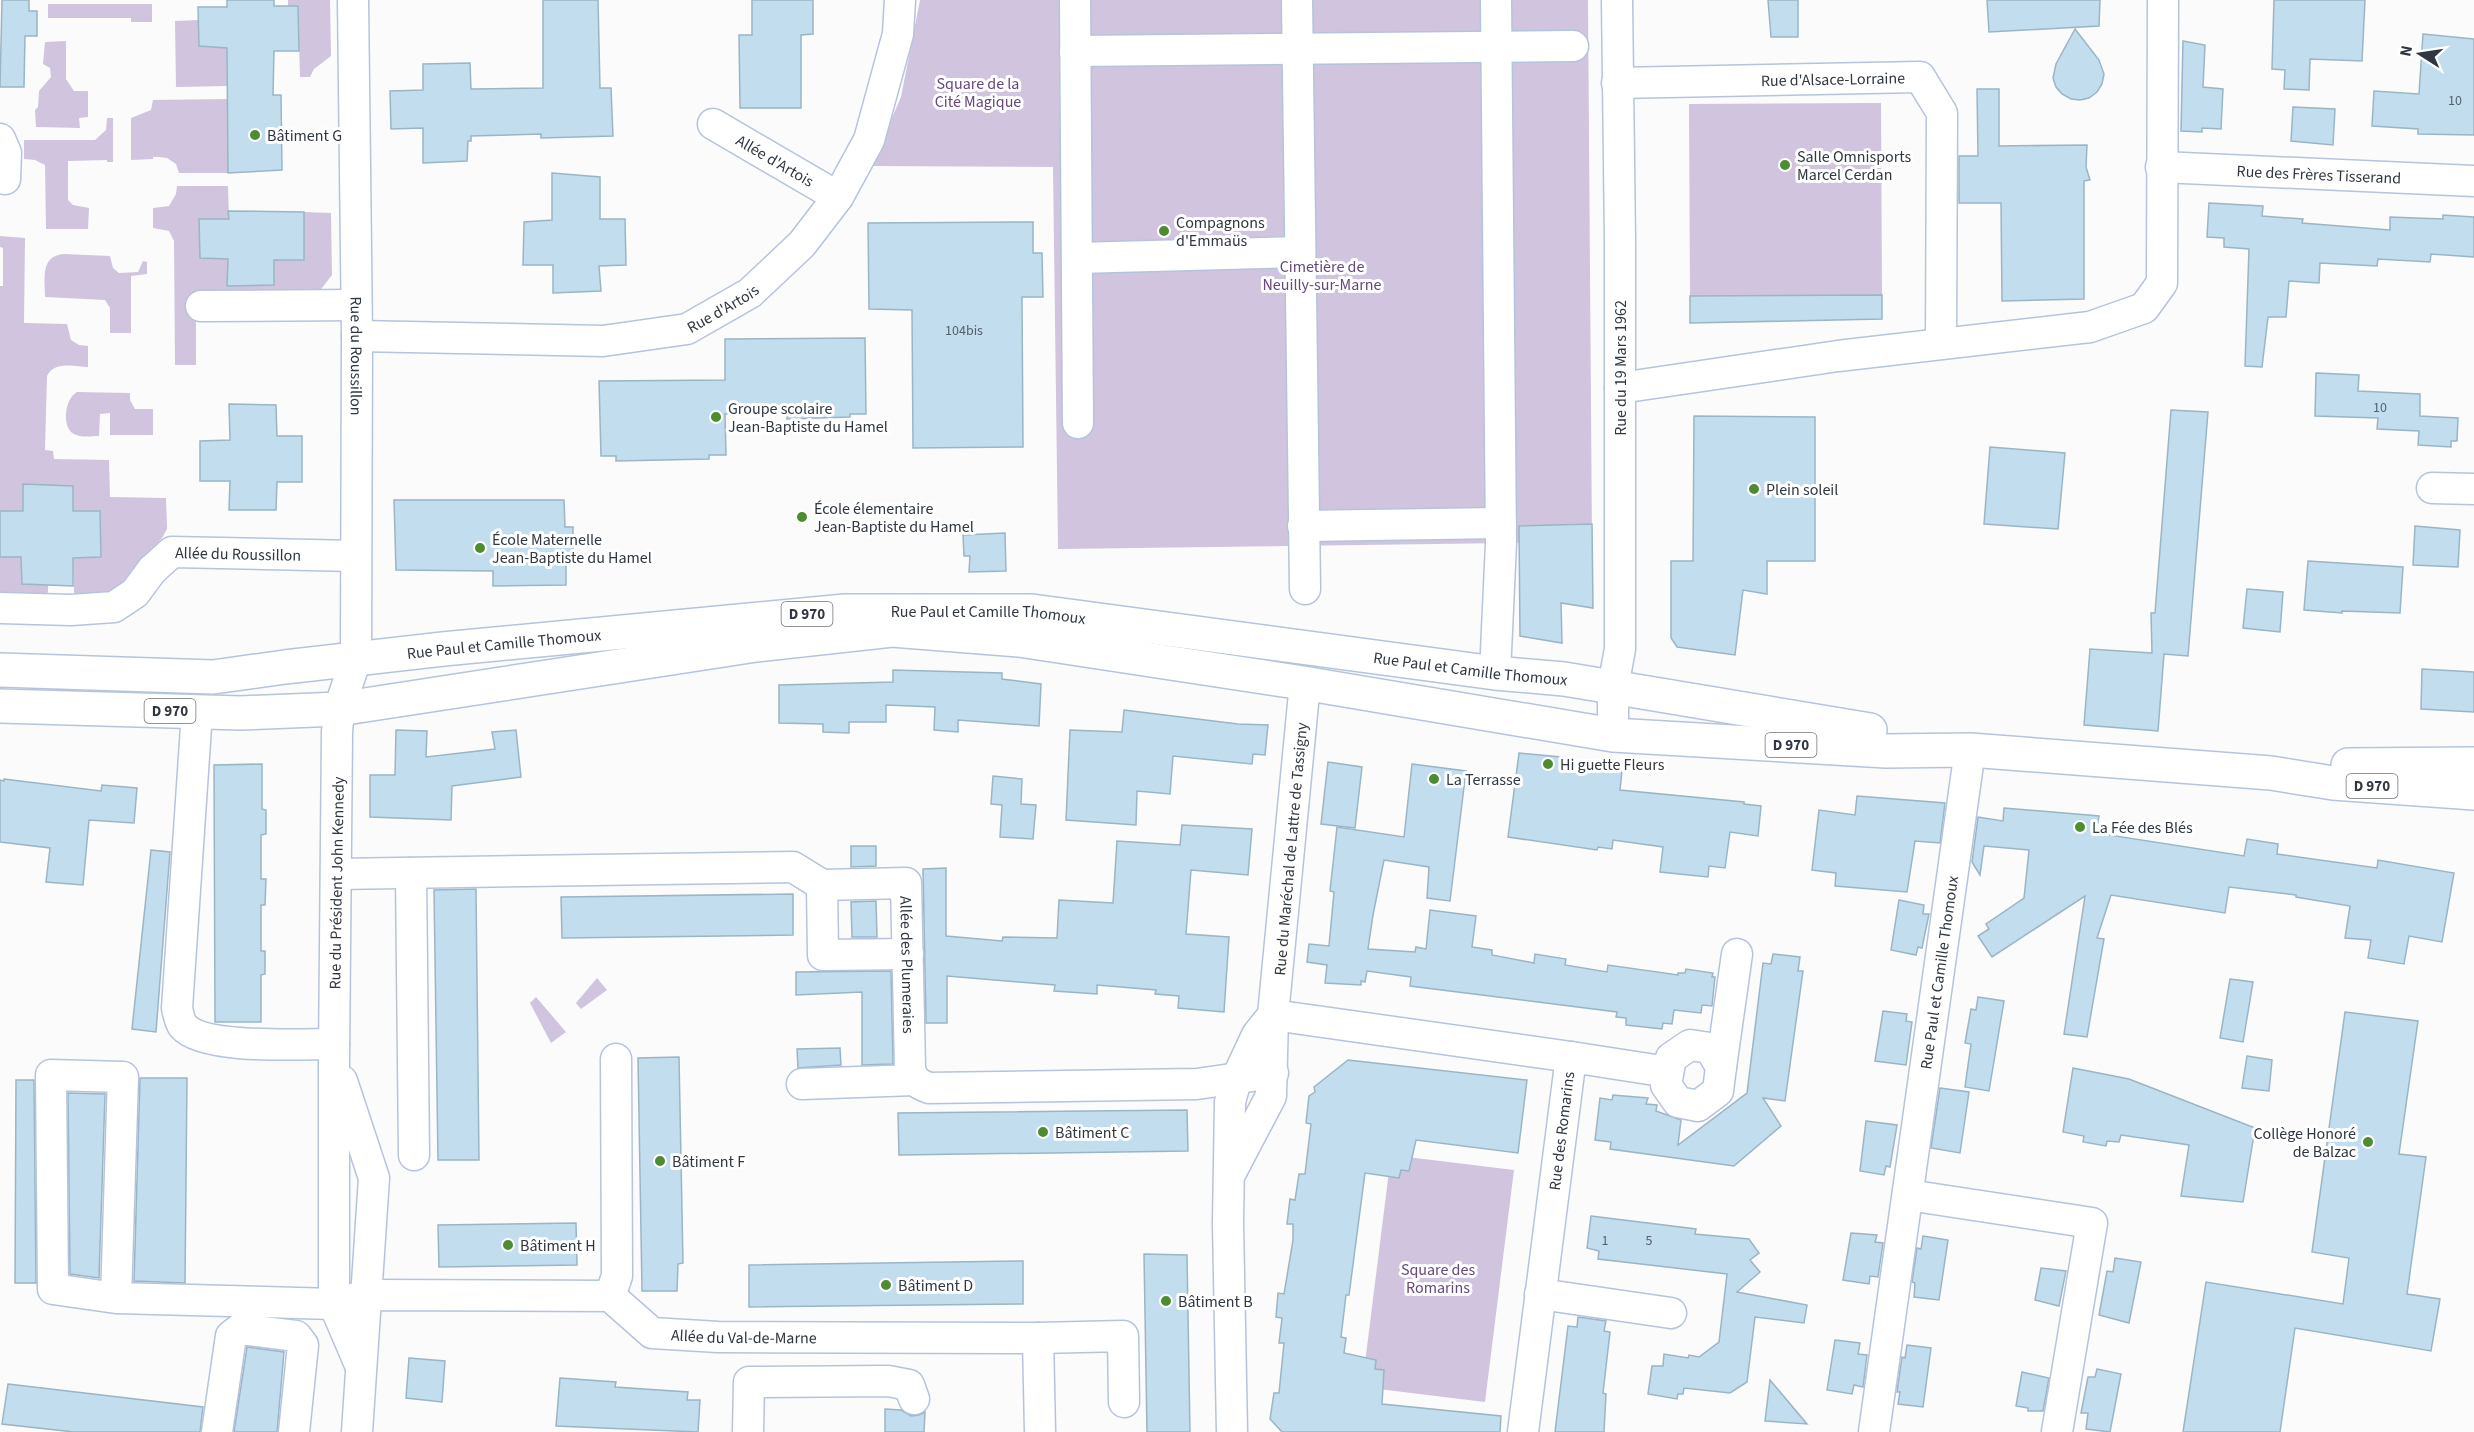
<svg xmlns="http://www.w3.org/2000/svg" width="2474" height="1432" viewBox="0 0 2474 1432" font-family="'Source Sans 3',sans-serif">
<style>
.green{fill:#d1c4de}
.building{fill:#c2ddee;stroke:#9bb5c5;stroke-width:1.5}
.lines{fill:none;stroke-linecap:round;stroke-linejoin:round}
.minor-casing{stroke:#b5c4dc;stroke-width:33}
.major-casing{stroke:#b5c4dc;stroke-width:36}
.minor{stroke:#fff;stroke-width:30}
.major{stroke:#fff;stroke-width:33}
.poi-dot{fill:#4d8d2f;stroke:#fff;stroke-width:2}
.labels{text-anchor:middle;stroke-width:6;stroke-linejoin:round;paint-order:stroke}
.number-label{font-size:14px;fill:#54606c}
.shield{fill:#fff;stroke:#6e7379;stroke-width:1.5}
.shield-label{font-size:15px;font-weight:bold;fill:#303740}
.street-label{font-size:16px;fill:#303740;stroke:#fff}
.park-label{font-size:16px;fill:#64487e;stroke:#fff}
.poi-label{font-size:16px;fill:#303740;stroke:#fff;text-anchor:start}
</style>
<rect width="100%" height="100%" fill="#fbfbfb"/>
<g class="green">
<polygon points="288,0 330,0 331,56 314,69 310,77 300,77 298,7 288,6"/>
<polygon points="920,0 1588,0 1592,542 1058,549 1053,167 871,166 901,97"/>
<polygon points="48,4 152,4 152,22 131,22 131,18 48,18"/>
<polygon points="198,20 199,46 227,48 227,86 176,87 175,21"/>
<polygon points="66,41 66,79 74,91 88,91 88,117 79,118 80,128 36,127 35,110 38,107 39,91 51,77 50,68 43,64 45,42"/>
<polygon points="228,99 228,173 179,173 176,164 167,158 159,157 153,157 153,159 131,160 131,118 151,110 153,100"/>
<polygon points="1881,103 1882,295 1690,296 1689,104"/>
<polygon points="107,118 113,118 113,162 107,162 107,160 68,161 68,200 73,205 89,208 88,229 46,229 45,165 35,160 24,159 24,140 95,140 106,130"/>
<polygon points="177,186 228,186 229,219 199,220 200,258 228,259 228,286 273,285 274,260 304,259 304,212 331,213 332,275 322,288 311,297 196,297 196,365 175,365 174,241 169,231 153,228 153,208 169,206 176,194"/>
<path d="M0 236 25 238 24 323 67 324 71 340 79 345 88 346V367C74 366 54 361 47 376L45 450 53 451 54 459 109 460 110 497 166 498 167 529 162 538 119 588 104 598 76 596 74 592 73 558 101 557 100 512 73 511V486L23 484V511H0V286H3V248L0 247Z"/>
<path d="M64 254 110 256 113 268 119 273 138 272 143 261 147 262V274L131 276V333H110V308L105 300 45 297C45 278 40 256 64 254Z"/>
<path d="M77 392 130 393V400L135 409H153V435H110V413L100 414 99 436C91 436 81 438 74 434 61 427 65 398 77 392Z"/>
<polygon points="0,557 21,557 22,584 48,585 48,592 43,598 0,596"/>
<polygon points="597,978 607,990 581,1009 576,1003"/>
<polygon points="536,997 566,1032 551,1043 530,1003"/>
<polygon points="1391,1155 1514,1170 1485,1402 1362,1387"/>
</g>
<g class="building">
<polygon points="2,0 29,0 29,11 37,11 37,36 25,36 24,87 0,87"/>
<polygon points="227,0 274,0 274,6 298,6 299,51 274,51 273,95 281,95 282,170 228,173 227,48 199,46 198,7 227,7"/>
<polygon points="543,0 598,0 600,88 611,88 613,136 541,138 541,134 471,136 471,141 468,141 467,161 423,163 423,128 391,129 390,91 423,90 423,64 470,63 471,89 543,88"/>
<polygon points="752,0 813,0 813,34 801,35 801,108 740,108 739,35 752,35"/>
<polygon points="1768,0 1798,0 1798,37 1771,37"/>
<polygon points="1987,0 2100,0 2099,26 1989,32"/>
<polygon points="2274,0 2365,0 2362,61 2310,59 2309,90 2284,89 2285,70 2272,69"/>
<polygon points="2075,29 2099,60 2104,74 2102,84 2097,92 2089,98 2080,100 2071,99 2062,94 2056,87 2053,78 2056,64"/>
<polygon points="2423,34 2474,39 2474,135 2418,134 2418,129 2372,126 2374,91 2419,94"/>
<polygon points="2183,41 2205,45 2203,87 2223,89 2221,129 2202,128 2202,132 2181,131"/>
<polygon points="1977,89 1999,89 1999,146 2087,145 2086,167 2090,180 2084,181 2084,299 2002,301 2001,203 1959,203 1959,156 1978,156"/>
<polygon points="2293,107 2335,109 2333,145 2291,141"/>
<polygon points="552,173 600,177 600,219 625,219 626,265 599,266 601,291 553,293 553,265 523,265 524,222 552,220"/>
<polygon points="2209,203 2263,206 2262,216 2303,219 2302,223 2390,230 2390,217 2443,219 2443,215 2474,217 2474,257 2431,254 2430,262 2378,259 2377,266 2320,263 2319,283 2289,281 2286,317 2268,317 2262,367 2245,366 2249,249 2224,247 2224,238 2207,237"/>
<polygon points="228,211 304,212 304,260 274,260 274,285 227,286 228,259 200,258 199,219 229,219"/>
<polygon points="1033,222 1033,253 1042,253 1043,297 1022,297 1023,447 913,448 912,310 869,309 868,223"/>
<polygon points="1882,295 1882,319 1690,323 1690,296"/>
<polygon points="865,338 866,414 850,414 850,417 787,419 787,412 725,414 726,455 709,455 709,459 616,461 616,456 601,456 599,381 725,380 725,339"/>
<polygon points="2316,373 2359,375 2358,391 2420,394 2420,416 2458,418 2457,441 2451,441 2451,447 2418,445 2419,431 2377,429 2378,418 2315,416"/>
<polygon points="229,404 276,405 277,436 302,436 302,482 277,482 276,510 229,510 230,481 200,481 200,441 230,440"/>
<polygon points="2171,410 2208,412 2188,656 2164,654 2158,731 2084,725 2090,649 2152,653 2151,613 2155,613"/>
<polygon points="1694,416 1815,417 1815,561 1767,561 1767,594 1743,590 1735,655 1677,647 1671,638 1671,561 1693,561"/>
<polygon points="1990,447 2065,453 2058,529 1984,524"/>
<polygon points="23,484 73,486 73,511 100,511 101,557 73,558 73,586 22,584 21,557 0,557 0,511 23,511"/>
<polygon points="394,500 564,500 565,527 573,527 573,563 566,562 566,585 493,586 493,571 396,570"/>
<polygon points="1592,524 1593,608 1561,603 1562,643 1520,636 1519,526"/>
<polygon points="2415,526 2460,530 2458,567 2413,565"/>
<polygon points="1005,533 1006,571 969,572 970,556 964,556 963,535"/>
<polygon points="2308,561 2403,567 2400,613 2342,611 2342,613 2304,610"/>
<polygon points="2247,589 2283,592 2280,632 2243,628"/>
<polygon points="2422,669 2474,672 2474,712 2421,709"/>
<polygon points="893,670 1002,673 1002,679 1041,684 1039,726 958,720 958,732 934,730 935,707 886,705 886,722 849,722 849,733 823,732 823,724 779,723 779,685 893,682"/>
<polygon points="1124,710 1238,724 1268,725 1265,755 1253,754 1252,764 1173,756 1170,794 1137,791 1136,825 1066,820 1070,730 1122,732"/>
<polygon points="396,730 427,731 426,757 495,749 492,732 516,730 521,777 452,786 451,820 370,817 370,775 395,775"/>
<polygon points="1519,753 1572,758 1571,767 1622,771 1620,790 1744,802 1744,804 1761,806 1758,836 1730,832 1725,868 1709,866 1708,877 1660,872 1663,847 1613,840 1612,849 1598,847 1597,850 1508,837"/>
<polygon points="1328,762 1362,767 1355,828 1321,824"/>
<polygon points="262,764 262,809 266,810 266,834 261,835 261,879 266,879 265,905 261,905 261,951 265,951 265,974 261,975 261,1022 215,1022 214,765"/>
<polygon points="1412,764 1466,771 1450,901 1427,898 1429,867 1384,860 1373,915 1368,949 1415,952 1416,947 1426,949 1430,910 1476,916 1472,947 1492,950 1492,955 1534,963 1535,954 1566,959 1565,965 1607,972 1608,965 1678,975 1678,973 1685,973 1686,969 1713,973 1712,977 1715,977 1712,1006 1702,1005 1701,1013 1674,1010 1672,1024 1663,1023 1662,1029 1626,1025 1626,1018 1616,1017 1617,1012 1410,986 1411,977 1367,971 1365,982 1361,981 1361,985 1325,983 1327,965 1307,962 1309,944 1329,946 1334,892 1330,891 1337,827 1404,837"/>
<polygon points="993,776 1022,779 1021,804 1036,805 1033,839 1000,837 1002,805 991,804"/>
<polygon points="4,779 101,791 102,785 137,788 134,823 89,820 83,885 46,882 50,848 0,842 0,780 4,781"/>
<polygon points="1857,796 1945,803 1940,843 1915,841 1907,892 1835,886 1836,873 1812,870 1819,810 1855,815"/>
<polygon points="2004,808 2099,816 2096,833 2244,856 2247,839 2278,844 2277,854 2377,868 2378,860 2454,873 2442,942 2409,936 2404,964 2368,958 2371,940 2345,938 2350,906 2296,897 2296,895 2229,887 2225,913 2111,895 2097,938 2104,939 2087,1037 2064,1034 2085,896 1992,957 1978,936 1989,929 1986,924 2024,898 2029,850 1984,846 1980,875 1972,862 1978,817 2003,821"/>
<polygon points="1182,825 1252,829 1248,875 1191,870 1186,934 1229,937 1224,1012 1178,1008 1179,996 1155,994 1156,990 1097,985 1097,994 1054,991 1055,985 947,976 947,1023 926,1023 923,869 946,868 946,936 1002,941 1003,937 1057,938 1059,900 1113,903 1117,841 1180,845"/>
<polygon points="851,846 876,846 876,866 851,867"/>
<polygon points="151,850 170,852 156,1032 132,1029"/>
<polygon points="476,889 479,1160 438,1160 434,890"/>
<polygon points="793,894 793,935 562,938 561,897"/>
<polygon points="1899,900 1924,905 1923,914 1929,914 1922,948 1918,947 1916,955 1891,950"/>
<polygon points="876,901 877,937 852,937 851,902"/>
<polygon points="1773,954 1800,957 1798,971 1803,971 1785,1101 1763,1098 1781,1126 1734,1166 1610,1149 1611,1142 1595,1140 1600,1098 1612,1100 1613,1095 1648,1098 1646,1104 1657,1105 1656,1111 1681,1120 1678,1145 1747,1093 1763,963 1771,964"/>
<polygon points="891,971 893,1064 862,1065 862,992 796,995 796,972"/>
<polygon points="2230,979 2253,982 2243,1042 2220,1038"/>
<polygon points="1978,997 2004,1001 1989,1091 1965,1087 1971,1044 1965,1043 1971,1009 1976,1010"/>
<polygon points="1883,1011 1907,1014 1906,1021 1912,1022 1906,1065 1875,1061"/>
<polygon points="2345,1012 2418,1021 2399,1154 2426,1157 2407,1294 2440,1299 2431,1351 2295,1328 2280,1432 2183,1432 2206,1282 2343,1304 2349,1258 2312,1252"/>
<polygon points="840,1048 841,1065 798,1068 797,1049"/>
<polygon points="2247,1056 2272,1060 2269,1091 2242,1088"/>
<polygon points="679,1057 683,1263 678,1264 677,1291 642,1291 638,1058"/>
<polygon points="1348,1060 1527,1080 1518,1153 1416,1140 1409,1171 1401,1170 1399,1178 1365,1173 1349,1295 1346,1295 1341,1337 1346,1338 1344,1353 1376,1360 1375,1369 1384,1370 1382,1404 1501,1416 1500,1432 1282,1432 1270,1419 1274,1393 1279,1393 1284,1343 1279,1343 1282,1318 1276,1317 1278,1293 1284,1294 1293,1240 1293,1224 1287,1224 1290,1199 1295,1200 1299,1174 1305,1174 1311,1124 1306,1123 1309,1096 1315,1092 1314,1087"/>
<polygon points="2073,1068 2129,1079 2255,1128 2243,1202 2181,1196 2189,1145 2121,1135 2119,1142 2107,1141 2106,1146 2083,1142 2084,1136 2063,1132"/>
<polygon points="140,1078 187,1078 185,1283 134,1281"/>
<polygon points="16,1080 34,1080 36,1283 15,1283"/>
<polygon points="1940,1088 1969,1092 1960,1153 1931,1148"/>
<polygon points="68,1093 105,1094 99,1278 70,1274"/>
<polygon points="1187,1110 1188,1151 899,1155 898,1113"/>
<polygon points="1866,1121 1897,1125 1890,1167 1886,1166 1884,1175 1860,1171"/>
<polygon points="1591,1216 1696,1229 1695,1234 1749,1239 1759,1253 1750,1260 1760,1272 1737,1292 1807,1305 1804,1323 1755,1317 1747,1382 1730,1393 1684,1388 1683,1394 1678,1394 1677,1399 1648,1394 1652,1366 1663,1366 1664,1354 1688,1358 1689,1355 1699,1357 1719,1342 1727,1274 1598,1259 1599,1251 1587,1248"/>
<polygon points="576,1223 577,1265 439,1267 438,1225"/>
<polygon points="1851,1233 1877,1235 1875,1242 1883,1243 1878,1277 1870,1276 1869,1284 1843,1280"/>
<polygon points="1923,1236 1948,1240 1939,1300 1914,1297 1915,1283 1912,1282 1917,1248 1921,1249"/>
<polygon points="1144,1254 1187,1255 1190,1432 1147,1432"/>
<polygon points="2115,1258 2141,1262 2129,1323 2099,1315 2107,1271 2113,1272"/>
<polygon points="1023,1261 1023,1304 749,1307 749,1265"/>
<polygon points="2041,1268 2066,1271 2059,1306 2035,1300"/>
<polygon points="1578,1317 1606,1321 1604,1331 1610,1332 1603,1393 1606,1394 1604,1432 1555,1432 1568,1326 1577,1327"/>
<polygon points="1835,1340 1860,1343 1858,1354 1867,1355 1863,1387 1854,1385 1852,1394 1827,1390"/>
<polygon points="1907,1345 1931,1348 1923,1407 1898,1404 1900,1392 1897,1392 1902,1357 1905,1358"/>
<polygon points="247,1347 284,1352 277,1432 234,1432"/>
<polygon points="409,1358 445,1361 442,1402 406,1398"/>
<polygon points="2097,1369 2121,1374 2110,1432 2086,1429 2088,1413 2081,1413 2088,1377 2095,1377"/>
<polygon points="2022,1372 2049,1378 2043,1411 2028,1411 2028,1408 2016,1406"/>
<polygon points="560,1378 616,1382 615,1387 688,1392 687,1400 700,1400 698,1432 556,1426"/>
<polygon points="1770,1380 1807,1424 1765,1421"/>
<polygon points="8,1384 203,1407 200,1432 74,1432 2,1424"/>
<polygon points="885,1409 901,1410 911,1416 919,1415 925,1412 924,1432 885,1432"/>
</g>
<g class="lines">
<defs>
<g id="minor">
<path id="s1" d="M353 0 357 336 356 659 339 709 337 732 334 1057V1304L361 1367"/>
<polyline points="1075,0 1078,423"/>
<polyline points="1297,0 1305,589"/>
<polyline points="1075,51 1573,46"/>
<path id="s2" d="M1617 83 1920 77 1942 113 1941 343"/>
<path id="s3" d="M713 124 838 197"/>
<polyline points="0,139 6,153 5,179"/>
<path id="s4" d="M2161 167 2474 181"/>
<polyline points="1077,258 1299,252"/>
<polyline points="201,306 356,305"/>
<path id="s5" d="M357 336 603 341 687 329 750 293 802 244 838 197 869 140 898 34 900 0"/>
<polyline points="1620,388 1838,356 2090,327 2144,308 2162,283 2163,0"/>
<polyline points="2432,488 2474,489"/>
<polyline points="1303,526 1501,523"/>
<path id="s6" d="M0 608 71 610 114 607 135 593 152 570 172 552 355 556"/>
<polyline points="1495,673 1501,543 1496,0"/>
<polyline points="1305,683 1273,1015 1571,1057 1523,1432"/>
<path d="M197 712 177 1008C178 1013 180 1022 183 1026 203 1050 302 1044 334 1044"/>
<polyline points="1613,735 1613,687 1620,649 1620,242 1617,0"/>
<polyline points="411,873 414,1155"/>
<path id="s7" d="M336 874 793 867 822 885 906 883 910 1068C912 1080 918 1084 929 1088L1197 1084 1273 1073"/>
<polyline points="822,885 823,955 908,954"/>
<polygon points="1690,1045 1710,1048 1721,1067 1718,1091 1698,1106 1678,1102 1666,1085 1671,1058"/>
<polyline points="1571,1057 1668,1072"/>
<polyline points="1721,1067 1737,954"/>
<polyline points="342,1081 374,1178 357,1432"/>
<polyline points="802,1084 915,1080"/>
<polyline points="1229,1176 1271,1096 1273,1015 1257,1035 1236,1080 1230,1102 1228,1223 1232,1432"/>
<polyline points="1908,1195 2092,1223 2057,1432"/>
<polyline points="1540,1294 1671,1313"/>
<polyline points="610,1296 617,1276 616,1059"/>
<path id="s8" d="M116 1298 123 1077 51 1075 53 1289 116 1298 334 1304 367 1295 610 1296 652 1333 718 1337 1038 1338 1040 1432"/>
<polyline points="1038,1338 1123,1336 1124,1402"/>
<polyline points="217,1432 231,1336 240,1329 296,1336 303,1345 294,1432"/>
<polyline points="748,1432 749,1382 888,1381 909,1385 914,1399"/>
<path id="s9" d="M1874 1432 1970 750"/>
</g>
<g id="major">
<path id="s10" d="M0 670 213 677 285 667 443 649 845 611H1032L1495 673 1564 679 1870 730"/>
<polyline points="0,706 241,713 339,709 756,645 892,630 1019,640 1303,683 1613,735 1886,751 1970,750 2271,773 2333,783 2474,793"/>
<polyline points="2348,765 2474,764"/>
</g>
</defs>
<use href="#minor" class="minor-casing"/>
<use href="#major" class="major-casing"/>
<use href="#minor" class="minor"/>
<use href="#major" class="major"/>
</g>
<g class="poi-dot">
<circle cx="255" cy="135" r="6"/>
<circle cx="1785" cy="165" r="6"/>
<circle cx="1164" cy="231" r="6"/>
<circle cx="716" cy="417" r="6"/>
<circle cx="1754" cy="489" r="6"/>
<circle cx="802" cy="517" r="6"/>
<circle cx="480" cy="548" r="6"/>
<circle cx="1548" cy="764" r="6"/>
<circle cx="1434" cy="779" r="6"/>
<circle cx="2080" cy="827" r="6"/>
<circle cx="1043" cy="1132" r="6"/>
<circle cx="2368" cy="1142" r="6"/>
<circle cx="660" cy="1161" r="6"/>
<circle cx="508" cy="1245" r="6"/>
<circle cx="886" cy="1285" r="6"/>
<circle cx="1166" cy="1301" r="6"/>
</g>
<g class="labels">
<g class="number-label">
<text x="2455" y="105">10</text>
<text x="964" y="335">104bis</text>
<text x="2380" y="412">10</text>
<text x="1605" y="1245">1</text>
<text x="1649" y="1245">5</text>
</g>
<g class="shield">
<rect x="781.5" y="602" width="51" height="24" rx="4.5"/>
<rect x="144.5" y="699" width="51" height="24" rx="4.5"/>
<rect x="1765.5" y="733" width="51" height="24" rx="4.5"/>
<rect x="2346.5" y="774" width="51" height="24" rx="4.5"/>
</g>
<g class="shield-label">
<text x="807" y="619">D 970</text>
<text x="170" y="716">D 970</text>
<text x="1791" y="750">D 970</text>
<text x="2372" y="791">D 970</text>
</g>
<g class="street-label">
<text dy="6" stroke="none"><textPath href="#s2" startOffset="216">Rue d'Alsace-Lorraine</textPath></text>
<text dy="6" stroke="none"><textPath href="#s3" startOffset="72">Allée d'Artois</textPath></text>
<text dy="6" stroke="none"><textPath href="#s4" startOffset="158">Rue des Frères Tisserand</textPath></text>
<text dy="6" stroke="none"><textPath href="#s5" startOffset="372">Rue d'Artois</textPath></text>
<text dy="6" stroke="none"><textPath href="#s1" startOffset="356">Rue du Roussillon</textPath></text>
<text transform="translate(1620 368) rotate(-90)" y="6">Rue du 19 Mars 1962</text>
<text dy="6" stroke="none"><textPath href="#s6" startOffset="261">Allée du Roussillon</textPath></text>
<text dy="6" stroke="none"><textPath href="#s10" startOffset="992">Rue Paul et Camille Thomoux</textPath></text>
<text dy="6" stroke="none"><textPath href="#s10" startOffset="506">Rue Paul et Camille Thomoux</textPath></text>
<text dy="6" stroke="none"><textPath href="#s10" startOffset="1478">Rue Paul et Camille Thomoux</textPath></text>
<text transform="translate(1290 849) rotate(-85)" y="6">Rue du Maréchal de Lattre de Tassigny</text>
<text transform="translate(336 883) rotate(-89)" y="6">Rue du Président John Kennedy</text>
<text dy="6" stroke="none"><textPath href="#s7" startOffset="657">Allée des Plumeraies</textPath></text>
<text dy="6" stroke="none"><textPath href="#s9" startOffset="464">Rue Paul et Camille Thomoux</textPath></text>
<text transform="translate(1561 1131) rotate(-83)" y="6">Rue des Romarins</text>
<text dy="6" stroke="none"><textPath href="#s8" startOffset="1214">Allée du Val-de-Marne</textPath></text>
</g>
<g class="park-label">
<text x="978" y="89">Square de la<tspan x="978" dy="18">Cité Magique</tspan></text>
<text x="1322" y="272">Cimetière de<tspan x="1322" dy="18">Neuilly-sur-Marne</tspan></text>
<text x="1438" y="1275">Square des<tspan x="1438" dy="18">Romarins</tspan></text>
</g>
<g class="poi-label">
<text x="267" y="141">Bâtiment G</text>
<text x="1797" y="162">Salle Omnisports<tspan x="1797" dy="18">Marcel Cerdan</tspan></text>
<text x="1176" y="228">Compagnons<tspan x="1176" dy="18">d'Emmaüs</tspan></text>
<text x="728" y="414">Groupe scolaire<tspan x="728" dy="18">Jean-Baptiste du Hamel</tspan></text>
<text x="1766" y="495">Plein soleil</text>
<text x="814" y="514">École élementaire<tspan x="814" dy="18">Jean-Baptiste du Hamel</tspan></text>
<text x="492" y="545">École Maternelle<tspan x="492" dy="18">Jean-Baptiste du Hamel</tspan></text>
<text x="1560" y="770">Hi guette Fleurs</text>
<text x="1446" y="785">La Terrasse</text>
<text x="2092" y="833">La Fée des Blés</text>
<text x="1055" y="1138">Bâtiment C</text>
<text x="2356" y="1139" text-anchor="end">Collège Honoré<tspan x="2356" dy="18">de Balzac</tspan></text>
<text x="672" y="1167">Bâtiment F</text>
<text x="520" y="1251">Bâtiment H</text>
<text x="898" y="1291">Bâtiment D</text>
<text x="1178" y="1307">Bâtiment B</text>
</g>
</g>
<g transform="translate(2420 54) rotate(282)" stroke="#ffffff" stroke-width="4.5" paint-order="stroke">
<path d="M0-4.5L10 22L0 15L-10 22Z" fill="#303740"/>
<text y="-9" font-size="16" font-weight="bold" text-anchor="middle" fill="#303740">N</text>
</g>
</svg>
